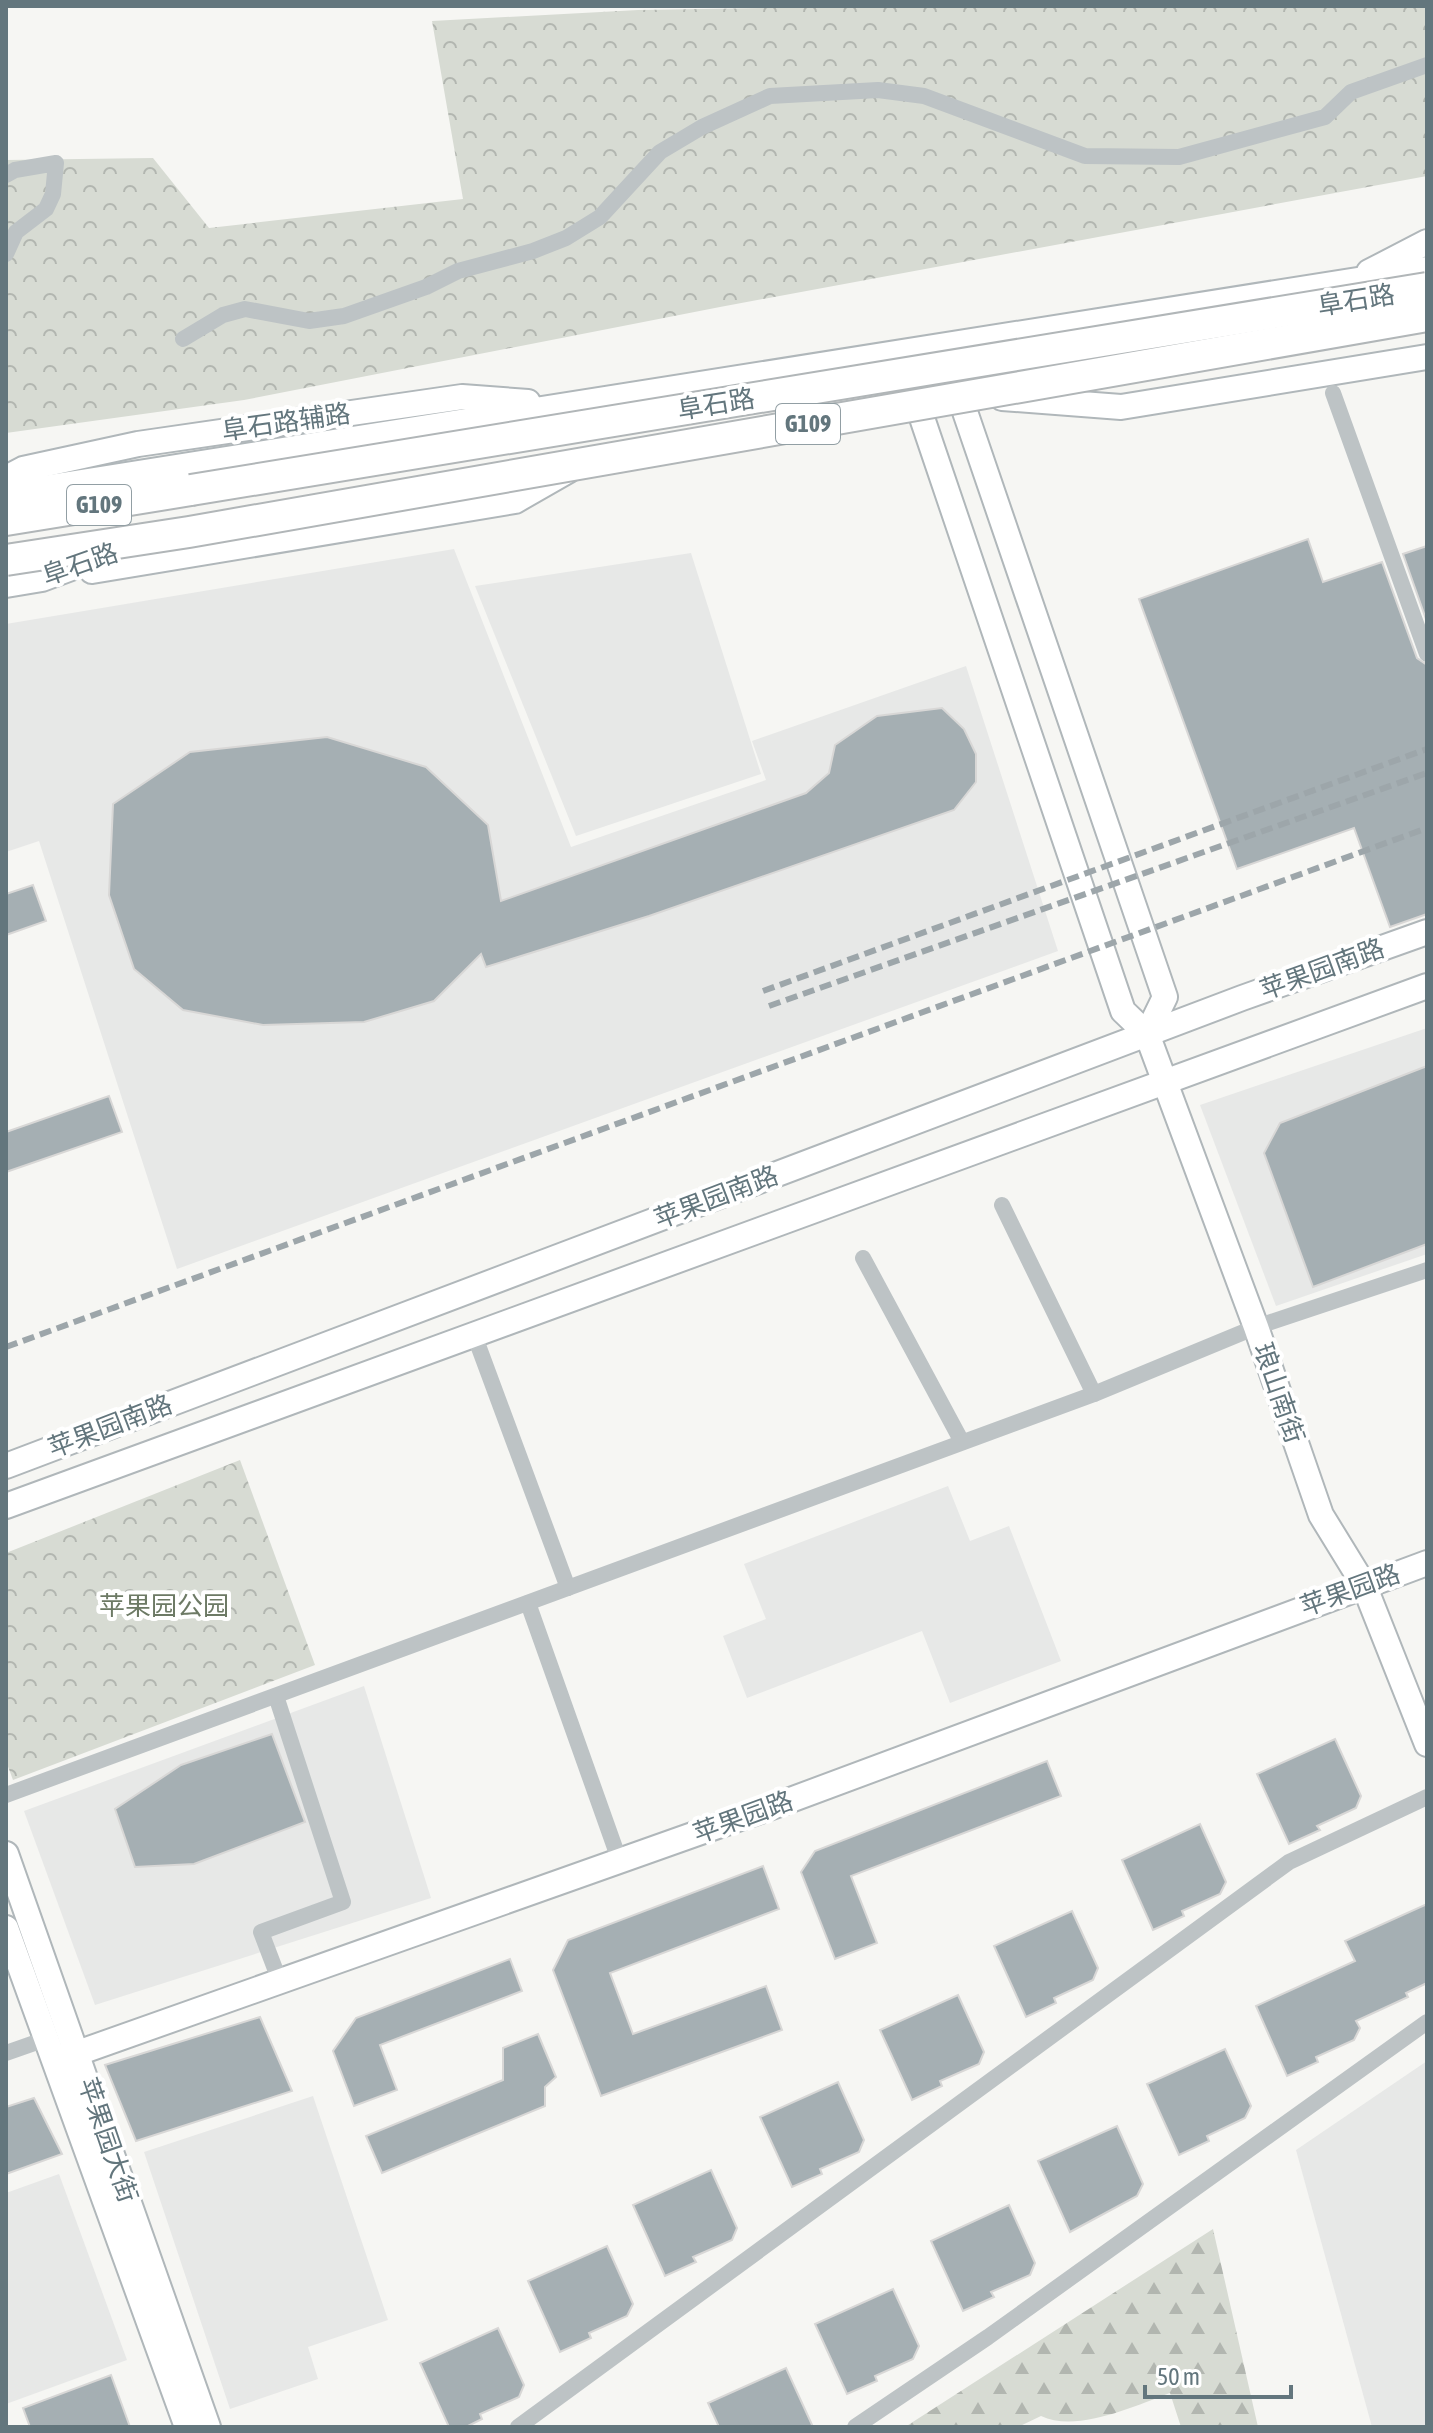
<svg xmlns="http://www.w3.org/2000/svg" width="1433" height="2433" viewBox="0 0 1433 2433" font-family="'Asap Condensed','Noto Sans SC',sans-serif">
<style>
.built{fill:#e7e8e7}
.forest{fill:url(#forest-firs)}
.park{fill:url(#park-crowns)}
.building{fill:#a5afb3;stroke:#d8d7d6;stroke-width:2}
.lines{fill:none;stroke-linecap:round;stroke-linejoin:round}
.secondary-casing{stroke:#b0b7ba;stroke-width:28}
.highway-casing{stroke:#b1b6b8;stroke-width:34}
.street{stroke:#bdc3c5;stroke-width:16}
.secondary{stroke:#fff;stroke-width:24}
.highway{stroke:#fff;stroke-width:30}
.rail{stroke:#9da6aa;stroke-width:6;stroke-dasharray:12 6;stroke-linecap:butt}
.highway-bridge-casing{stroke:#b1b6b8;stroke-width:34;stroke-linecap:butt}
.highway-bridge{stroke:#fff;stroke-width:30}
.labels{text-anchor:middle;stroke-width:8;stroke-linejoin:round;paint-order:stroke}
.shield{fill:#fff;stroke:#929fa4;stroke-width:2}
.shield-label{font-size:24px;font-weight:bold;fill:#63767d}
.street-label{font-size:26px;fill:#63767d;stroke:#fff}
.park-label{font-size:26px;fill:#6d7a65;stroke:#fff}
</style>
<defs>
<pattern id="forest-firs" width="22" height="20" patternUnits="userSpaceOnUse" patternTransform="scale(2)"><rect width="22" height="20" fill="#d7dbd3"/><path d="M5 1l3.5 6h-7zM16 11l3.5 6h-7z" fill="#b2b6b0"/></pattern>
<pattern id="park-crowns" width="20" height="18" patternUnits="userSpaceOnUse" patternTransform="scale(2)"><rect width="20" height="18" fill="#d7dbd3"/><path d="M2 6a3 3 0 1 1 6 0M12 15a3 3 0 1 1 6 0" fill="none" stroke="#b2b6b0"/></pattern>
</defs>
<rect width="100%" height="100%" fill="#f6f6f3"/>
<g class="built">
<polygon points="454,549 571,847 766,780 752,741 966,666 1058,951 177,1269 39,841 6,852 6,624"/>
<polygon points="691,553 761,774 576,836 475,586"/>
<polygon points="1427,1028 1427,1254 1276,1306 1200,1105"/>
<polygon points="948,1486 970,1541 1009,1526 1061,1661 950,1703 922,1631 747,1698 723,1636 766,1619 744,1564"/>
<polygon points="364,1686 431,1898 95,2005 24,1811"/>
<polygon points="1427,2061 1427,2427 1372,2427 1296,2150"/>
<polygon points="313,2096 388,2320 308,2347 318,2379 230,2409 144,2152"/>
<polygon points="59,2174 127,2360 6,2404 6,2193"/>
</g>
<path class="forest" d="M1213 2229 1258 2427H1181L1170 2393C1132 2407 1076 2433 1041 2416L1018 2427H905Z"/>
<g class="park">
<polygon points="876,6 1427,6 1427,176 720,307 244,400 6,433 6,160 153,158 209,228 463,199 432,21 638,10"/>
<polygon points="240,1460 315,1665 13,1780 6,1761 6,1553"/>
</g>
<g class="building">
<polygon points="1308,539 1323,582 1382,562 1417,658 1427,665 1427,914 1390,927 1354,828 1237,869 1139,599"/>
<polygon points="1427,546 1427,622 1403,554"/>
<polygon points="942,708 964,729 976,754 976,782 954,810 649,916 486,967 481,954 434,1001 364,1022 263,1025 183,1010 134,969 109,895 113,804 190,752 327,737 426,767 488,825 501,901 806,793 829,773 835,745 877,716"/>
<polygon points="33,885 46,921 6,935 6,894"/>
<polygon points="1427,1066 1427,1244 1313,1287 1264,1153 1280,1123"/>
<polygon points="109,1096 122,1132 6,1172 6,1132"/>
<polygon points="272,1734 305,1822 194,1864 135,1867 115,1809 181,1765"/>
<polygon points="1335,1739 1361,1796 1356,1808 1317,1826 1320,1830 1289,1844 1257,1774"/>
<polygon points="1047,1761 1061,1796 851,1876 877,1943 835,1959 801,1872 815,1851"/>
<polygon points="1200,1824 1226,1882 1220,1894 1182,1911 1184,1916 1153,1930 1122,1860"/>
<polygon points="763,1866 779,1909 610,1973 633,2034 766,1986 782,2030 601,2096 553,1970 568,1940"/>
<polygon points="1427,1904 1427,1983 1406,1993 1408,1997 1356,2021 1360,2028 1354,2040 1316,2057 1318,2062 1287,2076 1256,2006 1355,1961 1345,1941"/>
<polygon points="1072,1911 1098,1968 1093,1980 1054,1998 1056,2003 1026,2017 994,1946"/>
<polygon points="510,1959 522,1991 380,2045 397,2090 354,2106 333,2051 356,2018"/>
<polygon points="958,1995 984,2052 979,2064 940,2081 942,2086 912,2100 880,2030"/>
<polygon points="260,2017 292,2091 136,2141 105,2065"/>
<polygon points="538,2034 556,2077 545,2087 545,2106 382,2173 366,2136 503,2080 503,2048"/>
<polygon points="1225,2049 1251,2106 1245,2118 1207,2136 1209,2141 1179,2155 1147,2084"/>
<polygon points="838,2082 864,2140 859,2152 820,2169 822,2174 792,2187 760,2117"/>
<polygon points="34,2098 62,2154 6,2174 6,2107"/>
<polygon points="1117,2126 1143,2184 1137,2196 1070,2232 1038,2161"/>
<polygon points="711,2170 737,2228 732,2240 693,2257 696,2262 665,2276 633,2205"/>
<polygon points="1009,2205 1035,2263 1030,2275 991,2292 994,2297 963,2311 931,2241"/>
<polygon points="607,2246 633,2304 627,2316 589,2333 591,2338 560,2352 528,2281"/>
<polygon points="893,2289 919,2346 913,2359 875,2376 877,2381 847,2394 815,2324"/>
<polygon points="498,2328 524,2385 519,2397 480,2414 482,2419 466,2427 449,2427 420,2363"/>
<polygon points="786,2368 813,2427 719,2427 708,2403"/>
<polygon points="111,2375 130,2427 30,2427 23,2408"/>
</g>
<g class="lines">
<defs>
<g id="secondary">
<polyline points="1369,272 1427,242"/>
<polyline points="1002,398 1121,407 1427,357"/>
<polyline points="962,403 1165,997 1147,1034"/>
<polyline points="919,409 1123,1011 1147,1034 1256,1327 1321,1515 1364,1585 1427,1744"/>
<polyline points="6,478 23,469 138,444 462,397 528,402"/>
<polyline points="6,494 1427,269"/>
<polyline points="92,571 515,501 569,470"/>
<polyline points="6,585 42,579 114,552"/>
<polyline points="6,1466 1242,998 1427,932"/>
<polyline points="6,1506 1427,986"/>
<polyline points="6,1854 208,2427"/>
<polyline points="6,1928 187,2427"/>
<polyline points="55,2061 777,1805 1427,1563"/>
</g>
<polyline id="highway" points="6,520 191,490"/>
</defs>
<use href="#secondary" class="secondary-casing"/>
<use href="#highway" class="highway-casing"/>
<g class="street">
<polyline points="6,175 15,170 56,163 53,194 46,209 16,232 6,254"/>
<polyline points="183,339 223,315 245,309 309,321 344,316 426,287 458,271 533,251 566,238 600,217 660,152 702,127 770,96 878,90 924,96 1085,156 1179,157 1325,117 1351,92 1427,65"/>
<polyline points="1333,393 1427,654"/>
<polyline points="1002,1205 1094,1394"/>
<polyline points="863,1258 962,1442"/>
<polyline points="475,1337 568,1588"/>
<polyline points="528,1603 620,1862"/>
<polyline points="276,1696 343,1902 261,1932 280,1982"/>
<polyline points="6,1795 1094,1394 1256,1327 1427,1270"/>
<polyline points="6,2053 46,2039"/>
<polyline points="518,2427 1289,1862 1427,1797"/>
<polyline points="855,2427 988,2337 1427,2022"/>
</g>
<use href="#secondary" class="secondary"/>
<use href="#highway" class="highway"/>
<g class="rail">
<polyline points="763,991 1427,749"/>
<polyline points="769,1006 1427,773"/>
<polyline points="6,1347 1427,828"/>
</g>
<defs>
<g id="highway-bridge">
<polyline points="191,490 1427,288"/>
<polyline points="6,560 189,532 1427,316"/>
</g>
</defs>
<use href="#highway-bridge" class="highway-bridge-casing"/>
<use href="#highway-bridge" class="highway-bridge"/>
</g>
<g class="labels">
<g class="shield">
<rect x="776" y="404" width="64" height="40" rx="6"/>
<rect x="67" y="485" width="64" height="40" rx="6"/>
</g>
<g class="shield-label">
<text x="808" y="432">G109</text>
<text x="99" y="513">G109</text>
</g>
<g class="street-label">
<text transform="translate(1356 300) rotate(-9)" y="9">阜石路</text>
<text transform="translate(716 404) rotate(-9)" y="9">阜石路</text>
<text transform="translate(286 422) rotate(-8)" y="9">阜石路辅路</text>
<text transform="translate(80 564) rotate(-19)" y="9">阜石路</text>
<text transform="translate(1322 969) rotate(-20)" y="9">苹果园南路</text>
<text transform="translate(716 1197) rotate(-21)" y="9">苹果园南路</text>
<text transform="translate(1279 1393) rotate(71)" y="9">琅山南街</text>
<text transform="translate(110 1426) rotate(-21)" y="9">苹果园南路</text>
<text transform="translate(1350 1590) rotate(-20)" y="9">苹果园路</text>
<text transform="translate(743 1817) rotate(-20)" y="9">苹果园路</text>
<text transform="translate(108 2140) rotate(71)" y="9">苹果园大街</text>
</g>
<g class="park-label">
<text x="164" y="1615">苹果园公园</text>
</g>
</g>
<rect width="1433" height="2433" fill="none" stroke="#63767d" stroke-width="16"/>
<path d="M1145 2385v12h146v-12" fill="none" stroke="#63767d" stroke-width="4"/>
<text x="1157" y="2385" font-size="24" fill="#63767d" stroke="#ffffff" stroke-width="6" paint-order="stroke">50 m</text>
</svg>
